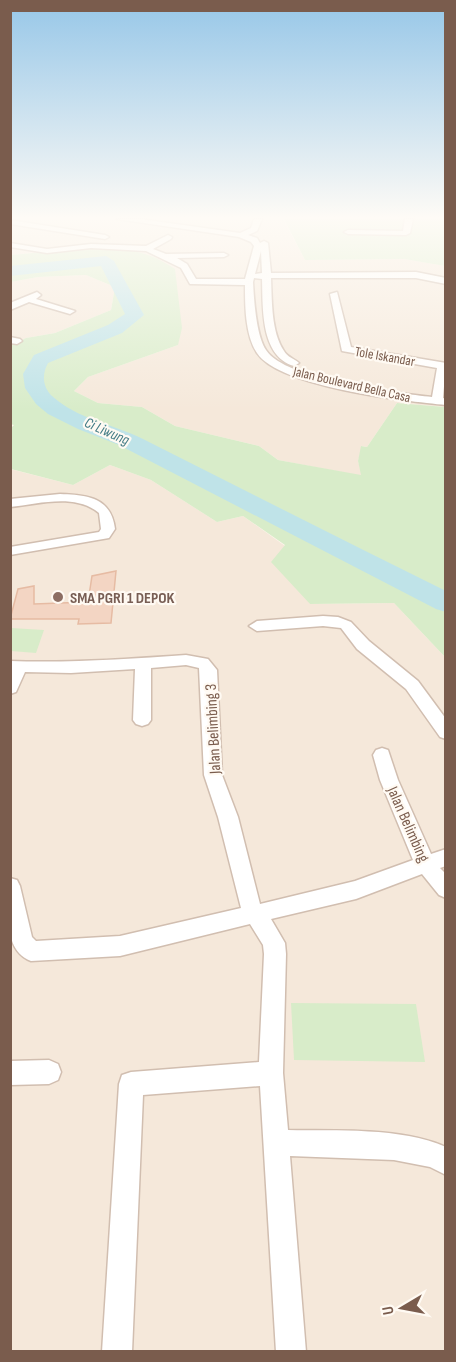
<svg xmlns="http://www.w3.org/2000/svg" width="456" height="1362" viewBox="0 0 456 1362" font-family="'Sofia Sans Condensed',sans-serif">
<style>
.residential{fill:#f5e8da}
.green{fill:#d8ecc9}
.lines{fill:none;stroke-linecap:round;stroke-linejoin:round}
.river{fill:#bfe3e8;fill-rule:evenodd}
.building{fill:#f3d5c3;stroke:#e6bba3;stroke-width:1.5}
.minor-casing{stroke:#d1beb0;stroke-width:3}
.minor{fill:#fff;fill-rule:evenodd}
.education-dot{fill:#8d6e63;stroke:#fffaf3;stroke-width:2}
.labels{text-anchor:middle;stroke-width:4.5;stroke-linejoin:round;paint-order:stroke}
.far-street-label{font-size:14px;fill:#7a5c4d;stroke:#fffaf3}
.far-water-label{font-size:15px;font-style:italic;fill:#437c86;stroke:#fffaf3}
.education-label{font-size:16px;font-weight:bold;fill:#785e54;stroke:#fffaf3;text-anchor:start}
.street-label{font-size:16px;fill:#7a5c4d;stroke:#fffaf3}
</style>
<rect width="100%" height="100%" fill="#fdf6ec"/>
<g class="residential">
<polygon points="11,219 283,219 305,260 404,259 445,266 445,407 397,403 367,447 362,446 358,461 362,476 278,460 259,446 175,426 142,407 98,403 74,391 88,377 178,345 97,247 11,255"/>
<polygon points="86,275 115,287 111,310 55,333 26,338 11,345 11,282 38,277"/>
<polygon points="110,465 151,480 217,522 243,516 285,546 310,604 394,603 445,657 445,1351 11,1351 10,469 73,485"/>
</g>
<g class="green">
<polygon points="284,219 445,219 445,266 404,259 305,260"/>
<path d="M97 247C131 250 146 250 175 269L182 328 178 345 88 377 74 391 98 403 142 407 175 426 259 446 278 460 361 475 358 461 361 446 367 447 397 403 445 407V657L394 603 310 604 271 562 285 545 243 516 217 522 151 480 110 465 73 485 11 469 10 429 14 425 10 424 11 345 26 338 55 333 111 310 115 287 86 275 38 277 11 282V255Z"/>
<polygon points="11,628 44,630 36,653 11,651"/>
<polygon points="291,1003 416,1004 425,1062 294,1060"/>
</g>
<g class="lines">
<path class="river" d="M106 256 114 261 144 315 122 333 48 363C42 374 42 386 52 396 77 419 113 424 143 439 244 490 345 541 446 591V612L436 609 119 445 78 429 48 414 36 404 25 388 23 374 34 355 108 325 125 314 101 266 10 276V266Z"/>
</g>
<polygon class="building" points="116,571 111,623 78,624 79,619 10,619 18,589 34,586 34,604 88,602 92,576"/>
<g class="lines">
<defs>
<g id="minor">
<path d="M117 219H140L240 233 251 228 254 219H262L257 231 248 235 257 238 260 243 264 241 268 243 271 273 416 272 446 278V284L416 278H271C272 300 271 332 284 351 287 357 295 359 299 363L294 366C260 356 263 307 262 279L254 278 253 282C254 300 256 335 266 350 285 380 397 393 432 397L437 368 342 351 330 294 337 292 351 347 446 363 443 398 446 399V405C405 401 279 387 257 353 245 335 245 305 245 285L190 284 181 268 146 251 91 248 47 253 10 247V243L47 249 91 244 146 246 168 235 172 237 171 239 153 249 166 254 224 253 228 255 224 257 177 258 187 264 196 279H245L254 246 251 242 239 237ZM261 251 262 273 255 274Z"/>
<polygon points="405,219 413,219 410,233 406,235 348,234 344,232 348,230 403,231"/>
<polygon points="10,220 105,235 109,237 105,239 10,224"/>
<polygon points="37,292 41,295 36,299 75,311 70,314 29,302 10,310 10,303"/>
<polygon points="10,337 20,339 22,341 17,344 10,343"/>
<path d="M60 494C87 495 111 497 115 529L109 538 10 555V547L99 532 101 529 99 513C75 493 39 504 10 507V499Z"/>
<polygon points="323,616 338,617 351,622 369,641 418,681 446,719 446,739 440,737 406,689 357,649 341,628 323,626 257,631 249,626 257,621"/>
<path d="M186 655 208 659 217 670 222 775 238 817 260 904 355 881 413 860 380 780 373 755 376 750 382 748 388 750 398 780 431 854 446 849V866L440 868 446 874V898L439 895 422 874 356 899 271 919 285 943 286 954 283 1073 288 1130C336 1131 401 1127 446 1147V1175L430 1167 394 1160 290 1156 306 1352H276L260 1086 143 1095 132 1352H102L119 1084 122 1075 131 1072 259 1062 264 954 263 945 250 924 120 956 31 961C0 949 10 904 10 878L17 880 20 886 32 937 36 941 120 936 241 908 218 817 204 775 199 668 186 665 151 668V720L148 724 142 726 136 724 133 720 135 669 71 673 25 672 16 692 10 694V661C70 663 128 659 186 655Z"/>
<polygon points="49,1060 58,1064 61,1072 58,1080 49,1084 10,1085 10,1061"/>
</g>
</defs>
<use href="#minor" class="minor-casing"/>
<use href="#minor" class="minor"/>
</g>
<linearGradient id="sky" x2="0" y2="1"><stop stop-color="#97c7e8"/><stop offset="0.53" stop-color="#fefbf6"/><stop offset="1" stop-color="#fefbf6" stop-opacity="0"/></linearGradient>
<rect width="456" height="410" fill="url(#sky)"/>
<circle class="education-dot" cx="58" cy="597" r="6"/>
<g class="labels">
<g class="far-street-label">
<text transform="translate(385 356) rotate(10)" y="5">Tole Iskandar</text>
<text transform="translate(352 384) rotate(13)" y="5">Jalan Boulevard Bella Casa</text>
</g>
<g class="far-water-label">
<text transform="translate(107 431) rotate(24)" y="5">Ci Liwung</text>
</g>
<g class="education-label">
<text x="70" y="603">SMA PGRI 1 DEPOK</text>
</g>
<g class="street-label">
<text transform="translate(212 729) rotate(-93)" y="6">Jalan Belimbing 3</text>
<text transform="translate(409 824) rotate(66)" y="6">Jalan Belimbing</text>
</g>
</g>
<rect width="456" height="1362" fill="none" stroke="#7a5c4d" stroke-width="24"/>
<g transform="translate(402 1308) rotate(260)" stroke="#fffaf3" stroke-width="4.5" paint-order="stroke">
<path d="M0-4.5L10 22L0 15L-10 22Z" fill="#7a5c4d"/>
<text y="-9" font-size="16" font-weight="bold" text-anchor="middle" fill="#7a5c4d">U</text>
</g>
</svg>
